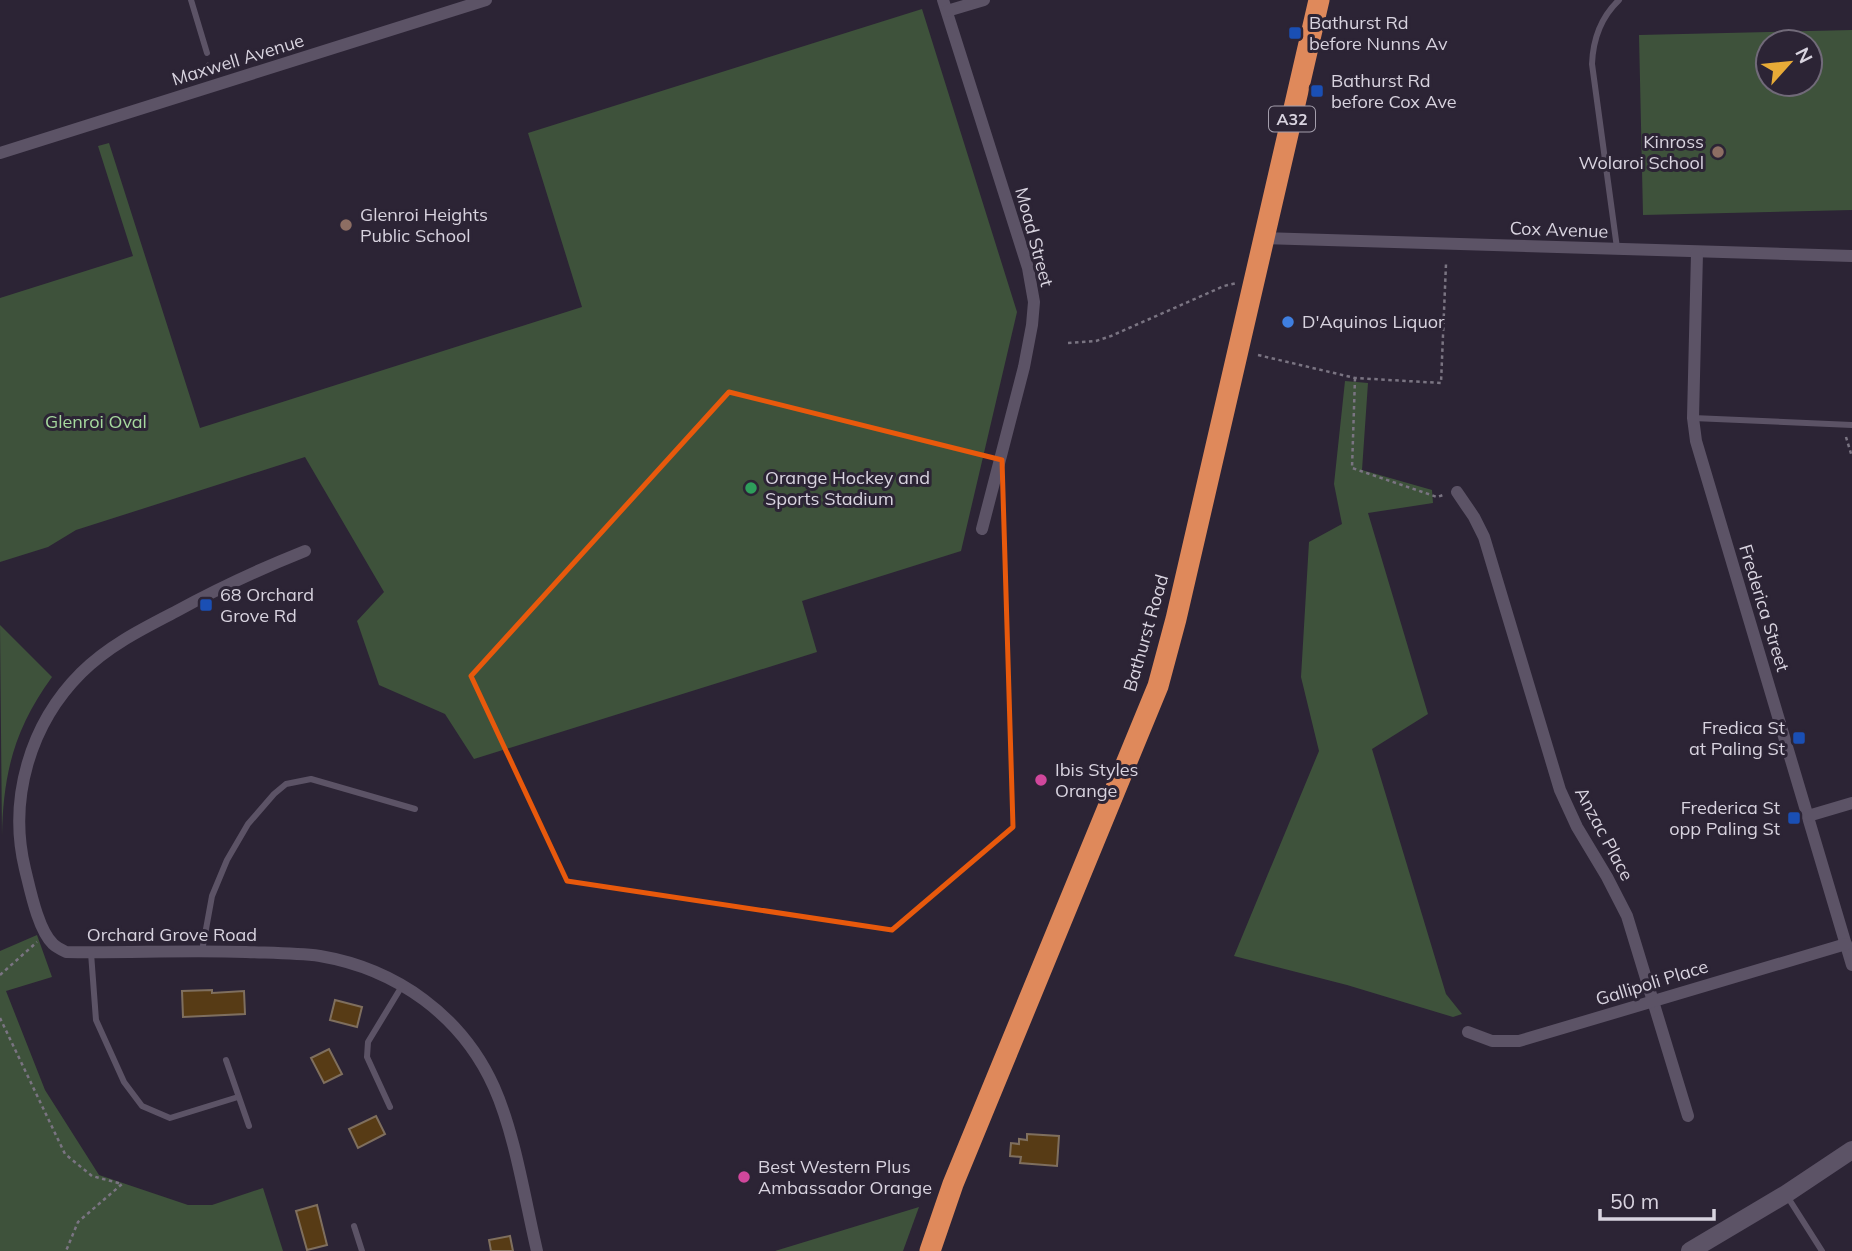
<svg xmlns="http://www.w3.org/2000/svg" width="1852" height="1251" viewBox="0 0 1852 1251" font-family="Mulish,sans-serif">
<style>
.green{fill:#3e523b;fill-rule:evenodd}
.building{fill:#573b15;stroke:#7f6f5e;stroke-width:2}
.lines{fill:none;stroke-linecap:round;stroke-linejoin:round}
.path{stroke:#7a7482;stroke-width:2.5;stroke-dasharray:3.5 3.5;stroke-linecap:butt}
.lane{stroke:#5c5366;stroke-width:6}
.street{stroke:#5c5366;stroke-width:12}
.secondary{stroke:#5c5366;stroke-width:18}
.highway{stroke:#df895b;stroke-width:21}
.marked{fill:none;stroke:#e8590c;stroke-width:5;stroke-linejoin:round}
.transit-dot{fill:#1a4fb4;stroke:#2c2435;stroke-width:2.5}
.education-dot{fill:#8d6e63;stroke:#2c2435;stroke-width:2.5}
.shop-dot{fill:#3f7fe0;stroke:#2c2435;stroke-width:2.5}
.leisure-dot{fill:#2e9e5b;stroke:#2c2435;stroke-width:2.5}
.hotel-dot{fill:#d1479c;stroke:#2c2435;stroke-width:2.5}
.labels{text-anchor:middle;stroke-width:6;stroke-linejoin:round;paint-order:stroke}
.shield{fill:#2c2435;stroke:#a49eac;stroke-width:2}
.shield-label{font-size:16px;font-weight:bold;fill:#d8d3df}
.poi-label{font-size:18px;fill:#d8d3df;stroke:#2c2435;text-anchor:start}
.street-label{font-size:18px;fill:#d8d3df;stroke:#2c2435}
.park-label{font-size:18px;fill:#a6d99e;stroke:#2c2435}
</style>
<rect width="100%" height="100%" fill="#2c2435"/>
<g class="green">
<polygon points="922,9 1017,312 961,551 802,601 817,652 474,759 445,714 379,685 357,621 384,592 305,457 76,530 48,547 0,562 0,298 133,256 98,146 109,143 200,428 582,307 528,133"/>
<path d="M1852 30V210L1643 215 1639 35ZM1768 42H1810V84H1768Z"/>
<polygon points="1345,381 1368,383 1362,470 1432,490 1433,503 1368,513 1428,714 1372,749 1446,994 1462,1014 1453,1017 1347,985 1234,956 1319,751 1301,677 1309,542 1342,524 1334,484"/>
<path d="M0 625 52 677C14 729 3 774 2 837Z"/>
<polygon points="37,935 52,977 6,991 45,1090 99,1175 188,1205 212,1205 263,1188 283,1251 0,1251 0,951"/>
<polygon points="919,1207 903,1251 775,1251"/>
</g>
<g class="building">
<polygon points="212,990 212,993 244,991 245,1014 183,1017 182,991"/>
<polygon points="335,1000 362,1007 357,1027 330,1020"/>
<polygon points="329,1049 342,1074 324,1083 311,1058"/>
<polygon points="376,1116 385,1134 358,1148 349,1129"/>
<polygon points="1027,1134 1059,1136 1057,1166 1020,1163 1021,1157 1010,1156 1011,1143 1019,1144 1019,1139 1027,1140"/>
<polygon points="317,1205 327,1245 307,1250 296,1211"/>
<polygon points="510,1236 513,1251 491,1251 489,1240"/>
</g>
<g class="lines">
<g class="path">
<polyline points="207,63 208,65 212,65 214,72"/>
<polyline points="1068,343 1096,341 1111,336 1224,286 1237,283"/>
<polyline points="1258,355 1355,378 1441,383 1446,264"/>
<polyline points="1355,378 1352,468 1437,497 1443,495"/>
<polyline points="1846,437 1852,457"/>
<polyline points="0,975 37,942"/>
<polyline points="0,1018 65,1154 92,1176 122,1184 78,1222 66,1251"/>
</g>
<g class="lane">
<polyline points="191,0 207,53"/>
<path d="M1617 248 1592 64C1593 39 1601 17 1619 0"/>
<polyline points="1693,418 1852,425"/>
<polyline points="202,951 212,896 227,860 248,824 274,794 286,784 311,779 415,809"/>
<polyline points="91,953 96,1020 124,1082 142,1106 170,1118 238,1097"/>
<polyline points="226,1060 249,1126"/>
<polyline points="390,1107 367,1057 368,1042 402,986"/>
<polyline points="1787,1196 1822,1251"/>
<polyline points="354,1226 362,1251"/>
</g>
<g class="street">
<polyline points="943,0 1028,268 1034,302 1032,325 1024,367 982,529"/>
<polyline points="947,11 984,0"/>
<polyline points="0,153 486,0"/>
<polyline points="1265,238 1852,256"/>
<polyline points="1697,253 1693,418 1696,441 1852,965"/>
<polyline points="1457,492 1474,517 1484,537 1560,790 1577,827 1607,877 1627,916 1688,1116"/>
<path d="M305 551C260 569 217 589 175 612 142 629 108 646 81 673 30 724 8 799 25 869 30 889 38 930 53 944 56 947 62 950 66 952 126 953 186 950 246 952 271 953 296 953 320 956 397 969 462 1016 494 1087 515 1134 525 1200 537 1251"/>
<polyline points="1808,816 1852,803"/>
<polyline points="1468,1032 1492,1041 1519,1041 1846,944"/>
</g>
<polyline class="secondary" points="1690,1251 1786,1194 1852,1150"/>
<polyline class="highway" points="930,1251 953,1184 1158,686 1176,619 1319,0"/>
</g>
<path class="marked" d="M729 392 1002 460 1013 827 892 930 567 881 471 676Z"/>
<g class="transit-dot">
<rect x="1288" y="26" width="14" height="14" rx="3.5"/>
<rect x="1310" y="84" width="14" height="14" rx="3.5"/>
<rect x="199" y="598" width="14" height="14" rx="3.5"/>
<rect x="1792" y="731" width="14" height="14" rx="3.5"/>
<rect x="1787" y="811" width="14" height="14" rx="3.5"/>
</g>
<g class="education-dot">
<circle cx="1718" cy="152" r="7"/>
<circle cx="346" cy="225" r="7"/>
</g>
<circle class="shop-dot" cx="1288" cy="322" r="7"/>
<circle class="leisure-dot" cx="751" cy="488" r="7"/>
<g class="hotel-dot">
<circle cx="1041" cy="780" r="7"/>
<circle cx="744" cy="1177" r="7"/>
</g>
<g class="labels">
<rect class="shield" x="1269" y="106.5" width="46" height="25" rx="5"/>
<g class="shield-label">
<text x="1292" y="125">A32</text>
</g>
<g class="poi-label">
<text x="1309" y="29">Bathurst Rd<tspan x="1309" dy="21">before Nunns Av</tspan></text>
<text x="1331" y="87">Bathurst Rd<tspan x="1331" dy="21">before Cox Ave</tspan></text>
<text x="1704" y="148" text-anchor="end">Kinross<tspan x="1704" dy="21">Wolaroi School</tspan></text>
<text x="360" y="221">Glenroi Heights<tspan x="360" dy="21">Public School</tspan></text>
<text x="1302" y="328">D'Aquinos Liquor</text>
<text x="765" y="484">Orange Hockey and<tspan x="765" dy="21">Sports Stadium</tspan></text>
<text x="220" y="601">68 Orchard<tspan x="220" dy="21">Grove Rd</tspan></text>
<text x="1785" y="734" text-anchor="end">Fredica St<tspan x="1785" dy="21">at Paling St</tspan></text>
<text x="1055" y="776">Ibis Styles<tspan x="1055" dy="21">Orange</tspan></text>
<text x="1780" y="814" text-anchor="end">Frederica St<tspan x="1780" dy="21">opp Paling St</tspan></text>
<text x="758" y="1173">Best Western Plus<tspan x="758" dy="21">Ambassador Orange</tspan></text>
</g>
<g class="street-label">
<text transform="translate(238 60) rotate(-17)" y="6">Maxwell Avenue</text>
<text transform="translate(1559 230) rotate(2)" y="6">Cox Avenue</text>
<text transform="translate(1034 237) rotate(75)" y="6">Moad Street</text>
<text transform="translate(1764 608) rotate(73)" y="6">Frederica Street</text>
<text transform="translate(1146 633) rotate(-74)" y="6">Bathurst Road</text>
<text transform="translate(1604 834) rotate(62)" y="6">Anzac Place</text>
<text x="172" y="941">Orchard Grove Road</text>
<text transform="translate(1652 983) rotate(-17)" y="6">Gallipoli Place</text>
</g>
<g class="park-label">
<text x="96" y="428">Glenroi Oval</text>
</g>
</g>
<g transform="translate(1789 63) rotate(63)"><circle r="33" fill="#2c2435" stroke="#716a79" stroke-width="2"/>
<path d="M0-5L12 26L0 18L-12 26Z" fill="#e8ab37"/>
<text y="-10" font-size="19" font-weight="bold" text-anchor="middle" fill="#d8d3df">N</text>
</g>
<path d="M1600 1209v10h114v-10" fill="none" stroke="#d8d3df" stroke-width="3.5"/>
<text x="1610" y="1209" font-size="21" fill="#d8d3df" stroke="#2c2435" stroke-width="5" paint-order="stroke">50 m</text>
</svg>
